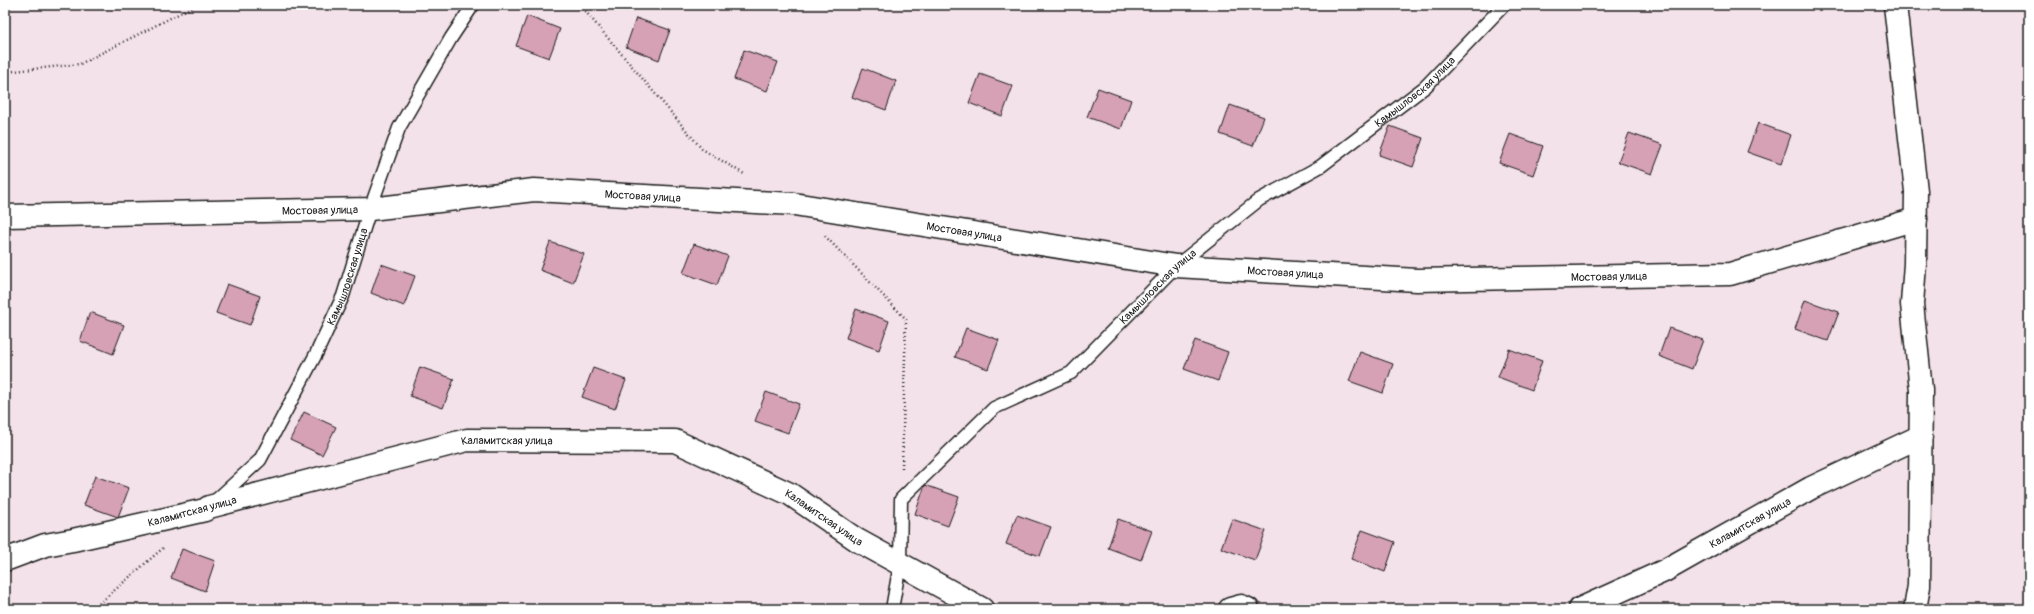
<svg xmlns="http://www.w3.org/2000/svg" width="2034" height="614" viewBox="0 0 2034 614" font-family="Pangolin,sans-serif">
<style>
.building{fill:#d6a0b5;stroke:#1c1c1c}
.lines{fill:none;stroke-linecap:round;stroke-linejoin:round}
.lane-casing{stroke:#1c1c1c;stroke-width:15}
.street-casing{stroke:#1c1c1c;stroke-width:25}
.path{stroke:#1c1c1c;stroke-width:2.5;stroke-dasharray:1 3;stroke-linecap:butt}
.lane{stroke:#fff;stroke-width:12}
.street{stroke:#fff;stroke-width:22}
.labels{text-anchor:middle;stroke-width:3.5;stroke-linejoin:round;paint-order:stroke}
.street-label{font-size:11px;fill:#1c1c1c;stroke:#fff}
</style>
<rect width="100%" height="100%" fill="#f3e2e9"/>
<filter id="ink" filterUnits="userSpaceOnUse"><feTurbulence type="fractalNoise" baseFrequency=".025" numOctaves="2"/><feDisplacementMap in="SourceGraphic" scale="8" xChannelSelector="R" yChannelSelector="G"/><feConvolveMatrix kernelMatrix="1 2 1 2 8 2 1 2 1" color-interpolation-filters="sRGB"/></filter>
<g filter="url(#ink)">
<g class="building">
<polygon points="527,16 560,29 549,58 516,46"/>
<polygon points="636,18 670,30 659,60 626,47"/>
<polygon points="744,50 778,62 767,91 734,79"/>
<polygon points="863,68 896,81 886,110 852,97"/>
<polygon points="980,74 1013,86 1002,116 969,103"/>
<polygon points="1098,88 1131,100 1121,129 1087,117"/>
<polygon points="1230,105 1264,117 1253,146 1220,134"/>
<polygon points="1758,123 1791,135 1781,164 1747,152"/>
<polygon points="1390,126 1423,138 1413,167 1379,155"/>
<polygon points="1629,133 1663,145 1652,174 1618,162"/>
<polygon points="1510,134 1543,146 1533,175 1499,163"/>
<polygon points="550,242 584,254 573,283 540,270"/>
<polygon points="694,244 728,256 717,285 683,273"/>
<polygon points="381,264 415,276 404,306 371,293"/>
<polygon points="227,284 260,296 250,325 216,313"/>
<polygon points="1805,300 1839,312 1828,341 1795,329"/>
<polygon points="856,309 889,321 879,350 846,338"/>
<polygon points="90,312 124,325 113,354 80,341"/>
<polygon points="966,328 999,340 988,369 955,357"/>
<polygon points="1669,328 1703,340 1692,369 1659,356"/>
<polygon points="1195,340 1228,352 1218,381 1184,369"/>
<polygon points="1509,349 1542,361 1532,390 1498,377"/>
<polygon points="1360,352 1393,364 1383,393 1349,381"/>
<polygon points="420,367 454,379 443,408 410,396"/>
<polygon points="593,368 626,380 615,409 582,397"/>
<polygon points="766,392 799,404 788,433 755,421"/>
<polygon points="304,412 336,427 322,455 290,440"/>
<polygon points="95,476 129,488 118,517 84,505"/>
<polygon points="925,485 959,497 948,526 915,514"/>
<polygon points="1017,515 1051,527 1040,556 1006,544"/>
<polygon points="1118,519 1152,531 1141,560 1108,548"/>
<polygon points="1232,519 1266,531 1255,560 1221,548"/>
<polygon points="1362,530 1395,542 1385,572 1351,559"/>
<polygon points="182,549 215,561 205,591 171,578"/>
</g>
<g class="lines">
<defs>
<g id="lane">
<path id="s1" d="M214 502 260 460 317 352 343 296 370 209 399 128 451 38 473 5"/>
<path id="s2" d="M892 609 900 564 901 499 994 408 1071 373 1176 266 1259 200 1321 166 1425 87 1504 5"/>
</g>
<g id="street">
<polyline points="1895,5 1916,191 1915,264 1912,304 1921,390 1919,586 1915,609"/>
<path id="s3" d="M5 216 370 209 534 190 794 204 1176 266 1417 280 1730 274 1916 219"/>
<path id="s4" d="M5 560 45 545 73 540 205 510 209 507 467 440 675 441 790 494 857 540 982 609"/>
<polyline points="1230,609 1241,606 1248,609"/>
<path id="s5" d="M1580 609 1664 571 1811 488 1921 436"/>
</g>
</defs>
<use href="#lane" class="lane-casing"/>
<use href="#street" class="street-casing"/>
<g class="path">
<polyline points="580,5 702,149 744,174"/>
<polyline points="5,72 80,64 196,5"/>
<polyline points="825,236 906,319 902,468"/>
<polyline points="93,609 163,548"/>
</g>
<use href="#lane" class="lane"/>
<use href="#street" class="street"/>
</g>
</g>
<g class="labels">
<g class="street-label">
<text dy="4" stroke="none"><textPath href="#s2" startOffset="772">Камышловская улица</textPath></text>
<text dy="4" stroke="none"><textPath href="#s3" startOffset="639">Мостовая улица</textPath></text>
<text dy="4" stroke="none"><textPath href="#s3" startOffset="315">Мостовая улица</textPath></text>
<text dy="4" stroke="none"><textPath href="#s3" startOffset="963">Мостовая улица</textPath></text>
<text dy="4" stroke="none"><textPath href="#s3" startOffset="1287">Мостовая улица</textPath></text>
<text dy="4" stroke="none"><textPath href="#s3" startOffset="1611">Мостовая улица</textPath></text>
<text dy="4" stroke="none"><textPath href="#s1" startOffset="266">Камышловская улица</textPath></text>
<text dy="4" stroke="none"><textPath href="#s2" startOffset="448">Камышловская улица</textPath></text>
<text dy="4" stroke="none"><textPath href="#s4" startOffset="518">Каламитская улица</textPath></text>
<text transform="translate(192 511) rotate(-15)" y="4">Каламитская улица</text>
<text dy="4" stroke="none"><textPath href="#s4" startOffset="854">Каламитская улица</textPath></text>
<text dy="4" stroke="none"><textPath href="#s5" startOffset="191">Каламитская улица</textPath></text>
</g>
</g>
<rect width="2034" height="614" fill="none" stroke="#fff" stroke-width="20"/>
<rect x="10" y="10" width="2014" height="594" fill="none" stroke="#1c1c1c" stroke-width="1.5" filter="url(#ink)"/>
</svg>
